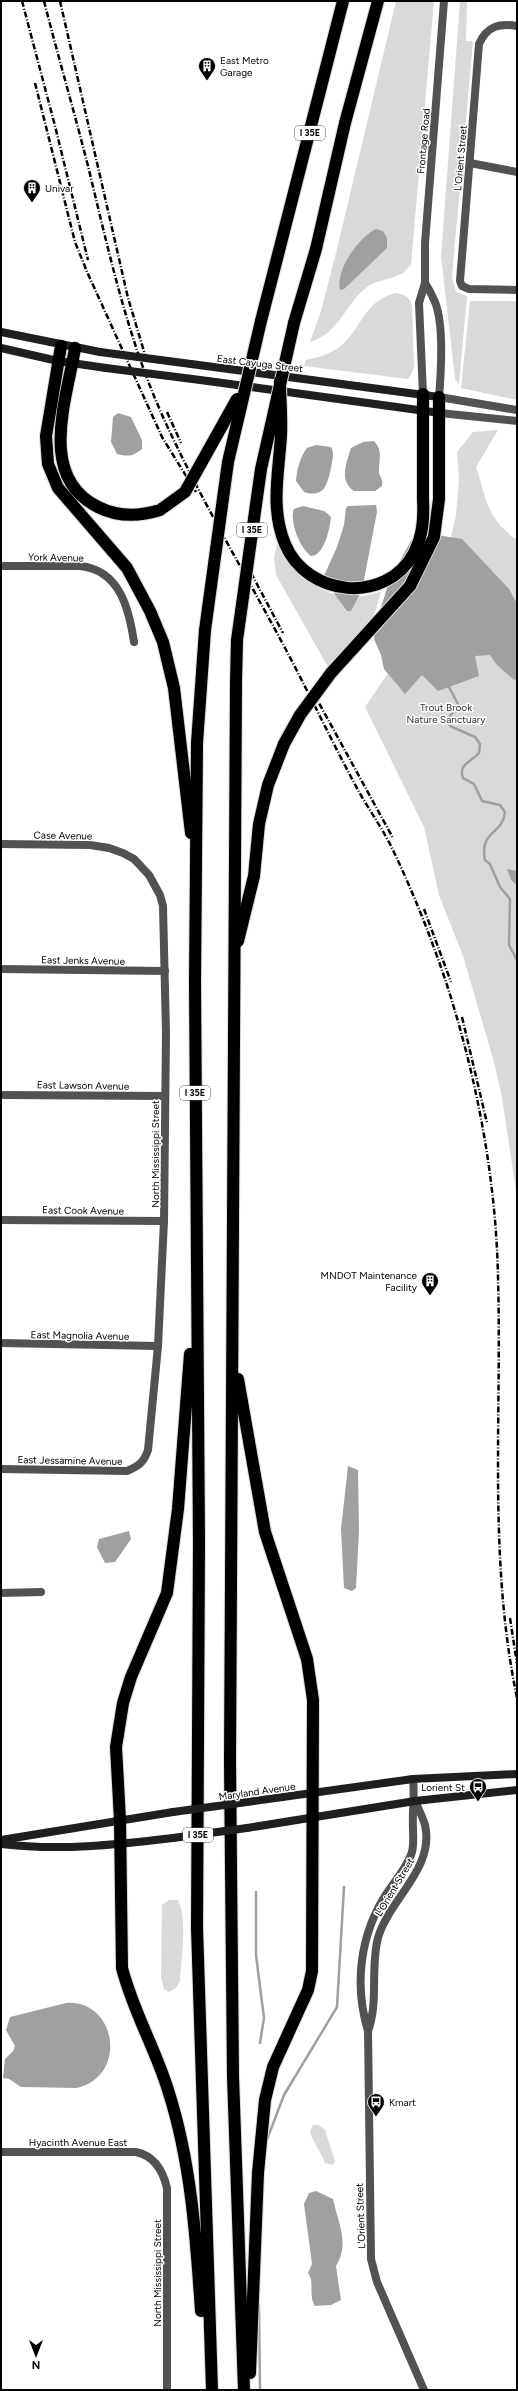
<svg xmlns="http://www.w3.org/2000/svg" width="518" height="2391" viewBox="0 0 518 2391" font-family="Figtree,sans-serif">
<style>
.green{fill:#d9d9d9}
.water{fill:#a0a0a0}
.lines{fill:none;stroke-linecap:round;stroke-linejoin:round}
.stream{stroke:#a0a0a0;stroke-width:2.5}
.motorway-casing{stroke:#dbdbdb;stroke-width:14}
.minor{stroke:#525252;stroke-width:8}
.tertiary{stroke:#525252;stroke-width:8}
.secondary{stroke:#1f1f1f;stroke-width:8}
.motorway{stroke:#000;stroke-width:12}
.rail{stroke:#000;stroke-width:2.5;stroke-dasharray:6 2 1 2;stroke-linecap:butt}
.motorway-bridge-casing{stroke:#dbdbdb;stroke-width:14;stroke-linecap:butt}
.secondary-bridge{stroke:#1f1f1f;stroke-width:8}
.motorway-bridge{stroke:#000;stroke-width:12}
.labels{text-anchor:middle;stroke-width:3;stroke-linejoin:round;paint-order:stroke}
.shield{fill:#fff;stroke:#4c4c4c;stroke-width:1}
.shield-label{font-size:9px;font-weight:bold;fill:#000}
.poi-label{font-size:10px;fill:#000;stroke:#fff;text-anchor:start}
.street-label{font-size:10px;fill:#000;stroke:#fff}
.park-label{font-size:10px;fill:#303030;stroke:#fff}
</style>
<rect width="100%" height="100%" fill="#fff"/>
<g class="green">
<path d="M396 1H434L411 265C408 267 406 271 403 273 391 280 377 279 366 288 343 306 341 332 310 342L321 311 336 253Z"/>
<polygon points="460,1 467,1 466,41 473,41 452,277 456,292 467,296 459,384 455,379 441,256"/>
<path d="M395 293C404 294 409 296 412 305L414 366 412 373 408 379 304 366 306 360C320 357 335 353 345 342 364 322 365 302 395 293Z"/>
<polygon points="470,301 517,301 517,400 461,388"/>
<path d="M498 430 476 467C487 500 486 518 517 540V1197L502 1098 494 1062 463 956 439 895 424 827 365 707 418 629 448 550 456 515 459 478 457 452 473 432Z"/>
<path d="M279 537C291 566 312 593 347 597 358 598 371 594 381 592L372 623 328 667 276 575 274 557Z"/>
<path d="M169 1900H178C188 1923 181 1956 180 1981L176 1988 169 1992 164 1989 161 1977 162 1905Z"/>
<path d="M313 2125H319L325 2130 335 2161 333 2165 325 2163C321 2152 314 2144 310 2132Z"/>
</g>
<g class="water">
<path d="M376 229 383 231 387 238V248L344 289 340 290C335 270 359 237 376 229Z"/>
<path d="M118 413 131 417 142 440V449C133 456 129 457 117 454L111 442 113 417Z"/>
<path d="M374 441C383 450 379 460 379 470 378 475 384 479 382 486L375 491H354C339 480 346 464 351 448L363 442Z"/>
<path d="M316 445 331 447C335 453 332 461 331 468 327 486 324 498 304 492L296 481C297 469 300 457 307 448Z"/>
<polygon points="376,505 377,512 362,590 351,611 347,611 323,578 337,547 344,525 346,508 348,506"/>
<path d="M303 506 324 511 331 517C330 528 324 556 311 556 300 549 289 521 294 509Z"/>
<polygon points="418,532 462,539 509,589 517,604 517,679 514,680 497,665 490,655 475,656 479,676 438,691 422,675 405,694 384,669 381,655 374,639 376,623 390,579 412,539"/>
<polygon points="507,869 517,871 517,885 511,880"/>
<polygon points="348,1466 358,1470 359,1531 356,1588 352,1591 344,1588 341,1529"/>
<polygon points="129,1531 131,1539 115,1562 105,1563 97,1547 99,1539"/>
<path d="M66 2003C116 1999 129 2075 77 2088L21 2087 9 2079 3 2078 5 2059 13 2051 15 2046 6 2030 10 2017Z"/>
<path d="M316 2191 333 2199C338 2223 350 2243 336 2266L341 2300 331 2305 315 2306C308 2295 315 2282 308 2273L312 2264 304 2204 309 2193Z"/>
</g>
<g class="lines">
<g class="stream">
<path d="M449 687 459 706 448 718 450 726 475 737 480 744 479 753C471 762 458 764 463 778L474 784 482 801 500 805 505 812C503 835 479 830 485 860L490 864 500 887 510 899 509 945 517 960"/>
<polyline points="256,1892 256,1955 264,2018 260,2043"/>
<polyline points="266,2142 284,2095 337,2007 344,1887"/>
<polyline points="259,2305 260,2390"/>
</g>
<defs>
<g id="motorway">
<polyline points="261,321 343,1"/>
<polyline points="294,323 316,249 345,123 378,1"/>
<polyline points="61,346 46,436 48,464 58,488 127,568 150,611 163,642 174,688 191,833"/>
<path d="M75 348C67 399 37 477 98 507 118 517 138 517 160 510"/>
<polyline points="423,394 423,499"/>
<polyline points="439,397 439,499"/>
<polyline points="205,630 197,743 195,982 199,1543 197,1928 212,2390"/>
<polyline points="236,681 230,1761 233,2076 244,2390"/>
<polyline points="238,941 254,876 259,824 268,785 284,744"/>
<path d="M190 1354 178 1509 167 1593 131 1677 123 1703 116 1747 120 1820 122 1968C133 2011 155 2048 168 2090 191 2161 196 2237 201 2311"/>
<polyline points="238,1379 265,1532 307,1659 313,1700 312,1971 308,1990 273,2067 265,2100 258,2173 250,2373"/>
</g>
</defs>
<use href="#motorway" class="motorway-casing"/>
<g class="minor">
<path d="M517 26C499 23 487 26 479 44L460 281 462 286 469 289 517 290"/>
<polyline points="470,163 517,172"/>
<path d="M1 566H80C120 570 129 609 134 642"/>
<path d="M1 844 90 845 109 848 123 853 134 859 149 875 160 895 163 906 166 1033 164 1221 158 1346 148 1450C144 1462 139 1466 127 1471L1 1469"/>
<polyline points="1,969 165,971"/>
<polyline points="1,1095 165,1096"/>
<polyline points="1,1220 164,1221"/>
<polyline points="1,1343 158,1346"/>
<polyline points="1,1593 41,1592"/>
<path d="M1 2152H136C155 2156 163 2171 167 2188V2390"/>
</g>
<g class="tertiary">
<path d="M425 283C429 289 432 295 435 302 444 324 441 373 439 397L517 410"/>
<polyline points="423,394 419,303 425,283 425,243 444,1"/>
<polyline points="440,413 517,421"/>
<path d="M413 1779C415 1797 412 1811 413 1828 413 1836 414 1844 412 1852 407 1868 394 1882 385 1896 360 1936 354 1985 368 2031L371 2259 377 2282 424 2390"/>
<path d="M368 2031C379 2001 370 1968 378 1938 389 1899 435 1869 425 1825 423 1818 419 1810 416 1803"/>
</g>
<g class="secondary">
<polyline points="1,332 100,352"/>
<polyline points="1,348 58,361 106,368"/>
<polyline points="191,364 439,397"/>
<polyline points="208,381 440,413"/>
<polyline points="247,1802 413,1779 517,1774"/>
<polyline points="247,1828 415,1801 517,1790"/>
<polyline points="1,1840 173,1812"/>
<path d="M1 1844C59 1851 115 1845 173 1838"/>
</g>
<use href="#motorway" class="motorway"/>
<g class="rail">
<polyline points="22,1 55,126 88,260"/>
<path d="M44 1C58 56 74 111 88 166 110 256 129 347 170 432 204 505 246 575 284 646 309 693 332 742 358 790 368 808 380 825 390 844 412 889 431 937 447 985 477 1079 496 1179 498 1277 502 1417 488 1559 517 1698"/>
<polyline points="60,1 128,298 146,358"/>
<polyline points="35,83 75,242 88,274 162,437 196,492"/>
<polyline points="167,412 181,443"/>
<polyline points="251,573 283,633"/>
<polyline points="314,694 393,838"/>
<polyline points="424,909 451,982"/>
<polyline points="462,1017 487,1123"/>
<polyline points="510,1618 517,1664"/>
</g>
<defs>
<g id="motorway-bridge">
<path d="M280 381C280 399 282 417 281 435 279 472 270 508 285 544 307 597 386 605 414 553 423 535 424 518 423 499"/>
<polyline points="160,510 185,492 237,399"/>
<polyline points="205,630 228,462 261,321"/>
<polyline points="236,681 237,640 261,469 294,323"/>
<polyline points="284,744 300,715 331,673 410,586 434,537 439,499"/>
</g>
</defs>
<use href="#motorway-bridge" class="motorway-bridge-casing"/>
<g class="secondary-bridge">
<polyline points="100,352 191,364"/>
<polyline points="106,368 208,381"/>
<polyline points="173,1812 247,1802"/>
<polyline points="173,1838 247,1828"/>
</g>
<use href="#motorway-bridge" class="motorway-bridge"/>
</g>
<defs>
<symbol id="building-pin" viewBox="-11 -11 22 30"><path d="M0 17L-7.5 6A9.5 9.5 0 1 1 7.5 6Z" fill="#000" stroke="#fff"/><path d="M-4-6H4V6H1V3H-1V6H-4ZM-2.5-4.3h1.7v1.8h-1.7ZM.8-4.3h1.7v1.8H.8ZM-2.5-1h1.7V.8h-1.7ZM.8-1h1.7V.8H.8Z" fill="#fff"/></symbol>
<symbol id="bus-pin" viewBox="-11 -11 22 30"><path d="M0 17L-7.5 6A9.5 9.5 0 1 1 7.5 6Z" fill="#000" stroke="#fff"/><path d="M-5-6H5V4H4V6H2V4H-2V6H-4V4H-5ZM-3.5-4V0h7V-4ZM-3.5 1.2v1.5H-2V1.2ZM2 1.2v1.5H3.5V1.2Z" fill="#fff"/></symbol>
</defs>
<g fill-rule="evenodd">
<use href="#building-pin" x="197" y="56" width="20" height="27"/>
<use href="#building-pin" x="22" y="178" width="20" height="27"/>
<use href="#building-pin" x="420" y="1271" width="20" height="27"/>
<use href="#bus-pin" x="468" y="1777" width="20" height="27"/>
<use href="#bus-pin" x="366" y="2092" width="20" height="27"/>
</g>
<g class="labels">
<g class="shield">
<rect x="295" y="126" width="30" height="14" rx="3"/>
<rect x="237" y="523" width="30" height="14" rx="3"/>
<rect x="180" y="1086" width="30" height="14" rx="3"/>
<rect x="183" y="1828" width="30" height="14" rx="3"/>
</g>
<g class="shield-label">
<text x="310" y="136">I 35E</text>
<text x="252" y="533">I 35E</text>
<text x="195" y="1096">I 35E</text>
<text x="198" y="1838">I 35E</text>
</g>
<g class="poi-label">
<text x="220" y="64">East Metro<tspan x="220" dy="12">Garage</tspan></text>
<text x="45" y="192">Univar</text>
<text x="417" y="1279" text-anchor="end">MNDOT Maintenance<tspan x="417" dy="12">Facility</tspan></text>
<text x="465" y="1791" text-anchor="end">Lorient St</text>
<text x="389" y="2106">Kmart</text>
</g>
<g class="street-label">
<text transform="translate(423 141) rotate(-85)" y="4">Frontage Road</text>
<text transform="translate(460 158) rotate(-85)" y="4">L'Orient Street</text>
<text transform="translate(260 363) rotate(7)" y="4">East Cayuga Street</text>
<text transform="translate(56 557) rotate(1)" y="4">York Avenue</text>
<text transform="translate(63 835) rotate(1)" y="4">Case Avenue</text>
<text transform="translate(83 960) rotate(1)" y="4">East Jenks Avenue</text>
<text transform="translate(83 1085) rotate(1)" y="4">East Lawson Avenue</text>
<text transform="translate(155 1154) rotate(-90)" y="4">North Mississippi Street</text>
<text transform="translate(83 1210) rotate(1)" y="4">East Cook Avenue</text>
<text transform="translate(80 1335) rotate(1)" y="4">East Magnolia Avenue</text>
<text transform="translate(70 1460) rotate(1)" y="4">East Jessamine Avenue</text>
<text transform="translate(257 1791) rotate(-8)" y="4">Maryland Avenue</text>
<text transform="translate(394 1887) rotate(-59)" y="4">L'Orient Street</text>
<text x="78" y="2146">Hyacinth Avenue East</text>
<text transform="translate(360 2216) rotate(-92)" y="4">L'Orient Street</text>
<text transform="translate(157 2273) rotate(-90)" y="4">North Mississippi Street</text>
</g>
<g class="park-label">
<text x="446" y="711">Trout Brook<tspan x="446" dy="12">Nature Sanctuary</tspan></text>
</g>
</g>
<rect width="518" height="2391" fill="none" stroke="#000000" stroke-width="4"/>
<g transform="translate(36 2355) rotate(180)" stroke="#ffffff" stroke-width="3" paint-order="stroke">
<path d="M0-3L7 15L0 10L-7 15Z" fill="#000000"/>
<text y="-6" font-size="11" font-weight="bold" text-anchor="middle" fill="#000000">N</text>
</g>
</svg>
